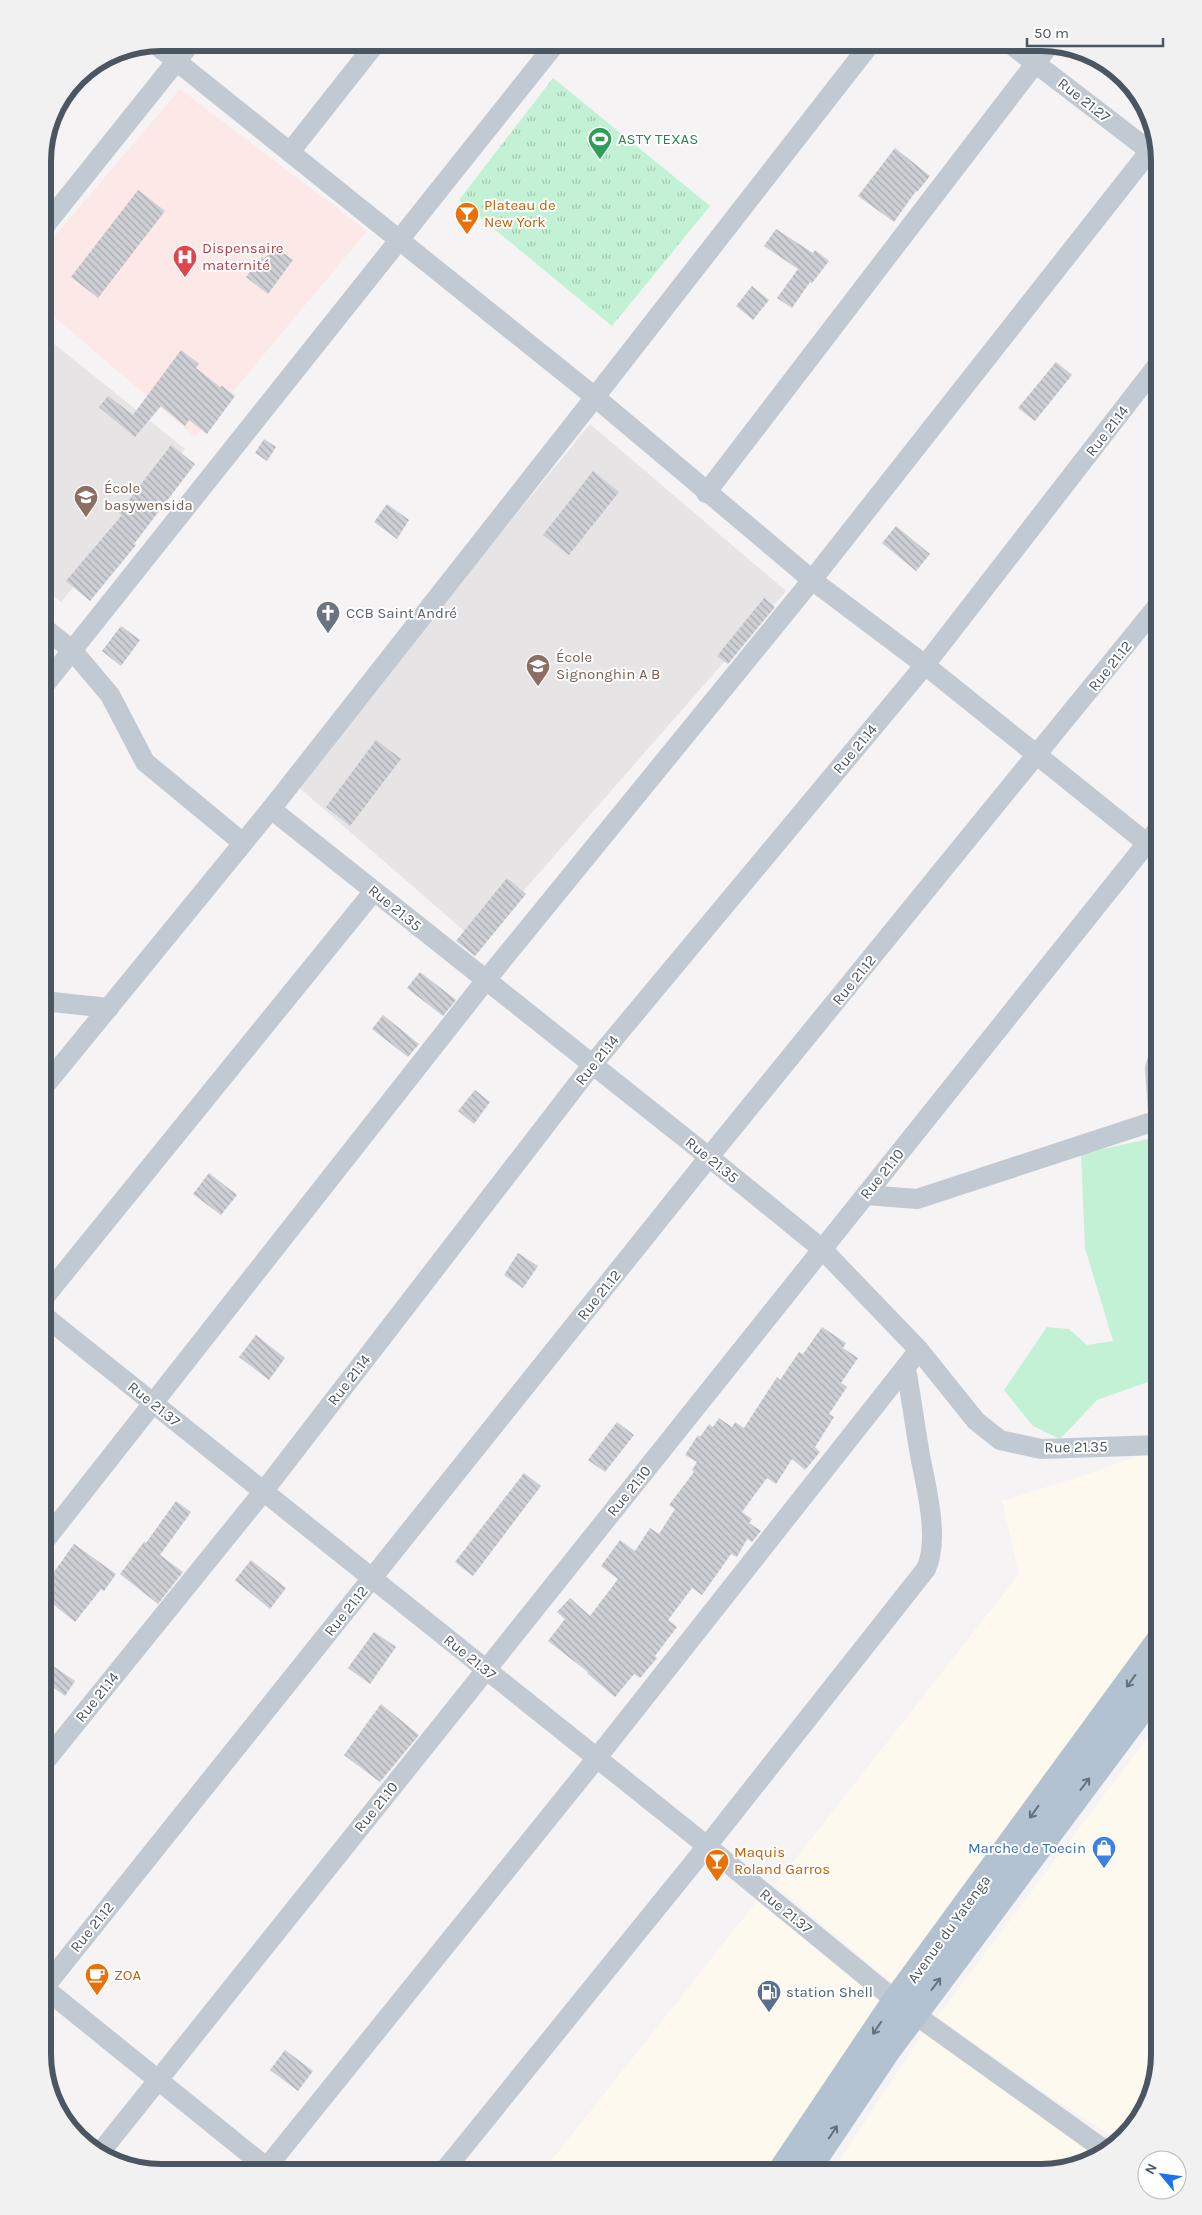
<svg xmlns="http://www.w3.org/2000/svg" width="1202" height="2215" viewBox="0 0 1202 2215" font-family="Karla,sans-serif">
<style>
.commercial{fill:#fdf9ef}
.education{fill:#e6e4e5}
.medical{fill:#fce8e6}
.green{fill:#c3f1d5}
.park{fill:url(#park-tufts)}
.building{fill:url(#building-back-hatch)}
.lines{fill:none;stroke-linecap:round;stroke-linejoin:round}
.street{stroke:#c1cad2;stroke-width:20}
.primary{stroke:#b3c2d1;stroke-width:28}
.oneway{stroke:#64717d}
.labels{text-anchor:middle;stroke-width:4;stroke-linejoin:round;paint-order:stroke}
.street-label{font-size:15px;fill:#4a5661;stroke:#fff}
.leisure-label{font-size:15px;fill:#27864d;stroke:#fff;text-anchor:start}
.food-label{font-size:15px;fill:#c56008;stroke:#fff;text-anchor:start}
.health-label{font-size:15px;fill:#be3a42;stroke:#fff;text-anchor:start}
.education-label{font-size:15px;fill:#785e54;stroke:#fff;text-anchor:start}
.worship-label{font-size:15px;fill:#5b616d;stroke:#fff;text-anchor:start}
.shop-label{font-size:15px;fill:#366cbe;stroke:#fff;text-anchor:end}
.service-label{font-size:15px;fill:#4e5e75;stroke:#fff;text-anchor:start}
.rim{fill:none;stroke:#4a5661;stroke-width:6}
</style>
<defs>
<pattern id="park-tufts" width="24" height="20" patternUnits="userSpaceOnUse" patternTransform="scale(1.25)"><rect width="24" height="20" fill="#c3f1d5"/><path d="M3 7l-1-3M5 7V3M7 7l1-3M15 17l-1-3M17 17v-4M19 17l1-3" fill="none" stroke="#a0c6b0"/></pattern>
<pattern id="building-back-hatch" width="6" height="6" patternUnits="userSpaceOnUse" patternTransform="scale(1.25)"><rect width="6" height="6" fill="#cdcfd5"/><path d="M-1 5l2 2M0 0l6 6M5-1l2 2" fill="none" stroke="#a8abb0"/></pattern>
</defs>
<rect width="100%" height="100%" fill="#f5f3f3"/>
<g class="commercial">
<polygon points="1159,1448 1159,1619 895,1985 775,1885 1019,1574 1002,1501 1088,1474"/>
<polygon points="1159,1722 1159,2054 1140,2120 1116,2139 1053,2098 937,2017"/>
<polygon points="757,1901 885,2000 775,2172 542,2172"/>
<polygon points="924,2032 1101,2151 1086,2163 1041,2172 832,2172"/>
</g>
<g class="education">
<polygon points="43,335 185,449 61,602 43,587"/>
<polygon points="590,424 786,591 478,943 295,784"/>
</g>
<polygon class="medical" points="180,89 367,231 195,437 43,307 43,250"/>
<polygon class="green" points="1152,1138 1159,1183 1159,1378 1097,1400 1060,1439 1033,1426 1004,1390 1047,1327 1069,1329 1087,1345 1113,1341 1085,1248 1081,1154"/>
<polygon class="park" points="553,78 710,206 612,326 459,200"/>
<g class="building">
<polygon points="895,148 930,176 917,192 916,191 894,222 858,196"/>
<polygon points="138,190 165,211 98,298 71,277"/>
<polygon points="776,229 813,253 815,250 829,261 812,283 810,282 792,308 777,298 798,269 764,246"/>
<polygon points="274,246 293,260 268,294 246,277 262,257 264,259"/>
<polygon points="752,286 769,300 753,320 736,306"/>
<polygon points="181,350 199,364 196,368 220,387 222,386 235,396 207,434 189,420 185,426 161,406 135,437 99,407 108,396 133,415"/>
<polygon points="1056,362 1072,375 1035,421 1018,408"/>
<polygon points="264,439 276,447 267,461 255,453"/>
<polygon points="171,445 195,464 134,544 136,545 90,601 66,581 122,515 119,513"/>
<polygon points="593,471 619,492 569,555 543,535"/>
<polygon points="387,504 409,520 397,539 374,522"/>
<polygon points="896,526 930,554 916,571 882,543"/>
<polygon points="764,598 775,607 728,664 717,656"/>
<polygon points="121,626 140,640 121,666 102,651"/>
<polygon points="376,740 401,759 350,826 326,807"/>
<polygon points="507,878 526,894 475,956 456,941"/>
<polygon points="420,972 456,1000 443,1016 407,988"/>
<polygon points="383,1015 419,1044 408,1057 372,1029"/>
<polygon points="475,1090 490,1102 474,1124 458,1111"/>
<polygon points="209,1173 237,1195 221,1215 193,1194"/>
<polygon points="518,1253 538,1266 523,1288 504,1275"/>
<polygon points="822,1327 846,1343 843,1348 858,1358 841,1383 847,1387 829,1414 834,1417 815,1447 820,1452 805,1470 792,1459 776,1484 767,1478 742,1512 752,1519 749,1523 761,1531 752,1542 747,1539 737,1557 731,1554 702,1595 692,1588 668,1620 677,1627 655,1656 657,1658 640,1678 634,1674 615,1697 587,1673 588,1672 548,1641 565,1619 557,1612 570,1598 590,1616 618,1579 601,1566 620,1540 635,1551 650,1528 659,1534 675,1509 669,1505 694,1472 692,1470 697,1462 685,1455 698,1435 700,1437 709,1424 713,1427 719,1418 732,1427 735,1422 744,1428 777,1377 780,1380 799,1352 803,1354"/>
<polygon points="256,1335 285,1358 269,1380 239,1357"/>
<polygon points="617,1422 634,1435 605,1472 588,1460"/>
<polygon points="524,1473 541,1486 473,1576 455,1562"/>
<polygon points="176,1501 191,1512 160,1555 183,1572 158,1604 120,1574 144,1542 146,1543"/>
<polygon points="74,1544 116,1574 104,1591 101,1589 75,1622 43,1596 43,1574 49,1579"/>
<polygon points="251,1560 286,1588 270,1609 235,1580"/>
<polygon points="374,1632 396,1647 370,1684 348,1668"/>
<polygon points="43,1659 75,1681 65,1696 43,1680"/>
<polygon points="381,1704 419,1735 380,1782 344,1755"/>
<polygon points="285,2050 313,2071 298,2091 270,2070"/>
</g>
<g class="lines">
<g class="street">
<polyline points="1009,43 1159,158"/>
<polyline points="155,44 595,397 812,580 925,665 1159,853"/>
<polyline points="290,152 376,43"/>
<polyline points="43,228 191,43"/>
<polyline points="706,493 1051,43"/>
<polyline points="43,627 72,650 110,695 145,762 243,843"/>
<polyline points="43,687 556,43"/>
<polyline points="271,809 709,1157 822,1249 919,1350 976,1421 1000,1440 1041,1449 1159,1445"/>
<polyline points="43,1001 109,1008"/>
<polyline points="43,1088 271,809 595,397 871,43"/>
<polyline points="1159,1125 1155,1068 1159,1055"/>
<polyline points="866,1195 917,1199 1158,1120"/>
<polyline points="43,1299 374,891"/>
<polyline points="43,1315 707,1846 896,2001 1103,2149"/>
<polyline points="43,1543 486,980 812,580 1156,143"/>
<polyline points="43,1764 263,1492 592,1065 925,665 1159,363"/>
<polyline points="43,1987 272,2172"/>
<polyline points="43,1989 709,1157 1159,604"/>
<polyline points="99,2154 1159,828"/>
<polyline points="263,2172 596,1759 919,1350"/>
<path d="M443 2172 707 1846 926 1569C940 1539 926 1487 920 1455 915 1426 911 1397 906 1368"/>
</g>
<g class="primary">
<polyline points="781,2172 896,2001 1159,1642"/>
<polyline points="805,2172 887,2050 1159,1685"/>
</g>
</g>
<defs><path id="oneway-shaft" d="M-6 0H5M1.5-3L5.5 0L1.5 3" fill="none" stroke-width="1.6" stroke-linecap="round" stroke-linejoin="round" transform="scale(1.25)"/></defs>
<g class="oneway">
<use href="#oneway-shaft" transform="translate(1131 1681) rotate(126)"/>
<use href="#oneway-shaft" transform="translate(1085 1784) rotate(-53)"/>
<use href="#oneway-shaft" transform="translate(1034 1812) rotate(126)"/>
<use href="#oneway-shaft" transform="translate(936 1984) rotate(-53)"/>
<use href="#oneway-shaft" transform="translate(877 2028) rotate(124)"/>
<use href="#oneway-shaft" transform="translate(833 2132) rotate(-56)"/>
</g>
<defs>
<symbol id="stadium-pin" viewBox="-11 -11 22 30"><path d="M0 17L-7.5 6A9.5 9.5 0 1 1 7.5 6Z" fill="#2e9e5b" stroke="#fff"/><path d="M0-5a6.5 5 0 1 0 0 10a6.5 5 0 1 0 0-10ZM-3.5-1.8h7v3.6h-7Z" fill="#fff"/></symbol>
<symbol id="bar-pin" viewBox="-11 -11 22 30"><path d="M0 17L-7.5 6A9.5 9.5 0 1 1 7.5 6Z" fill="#e8710a" stroke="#fff"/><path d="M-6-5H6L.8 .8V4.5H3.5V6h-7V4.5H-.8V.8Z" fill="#fff"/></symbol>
<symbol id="hospital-pin" viewBox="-11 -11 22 30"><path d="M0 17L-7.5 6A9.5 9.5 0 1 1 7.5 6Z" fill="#e0444e" stroke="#fff"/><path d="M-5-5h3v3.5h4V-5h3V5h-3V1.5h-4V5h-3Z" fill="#fff"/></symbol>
<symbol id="school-pin" viewBox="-11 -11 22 30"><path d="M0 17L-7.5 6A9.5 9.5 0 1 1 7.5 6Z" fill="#8d6e63" stroke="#fff"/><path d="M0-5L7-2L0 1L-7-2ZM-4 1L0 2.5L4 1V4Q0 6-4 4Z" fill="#fff"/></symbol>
<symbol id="church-pin" viewBox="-11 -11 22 30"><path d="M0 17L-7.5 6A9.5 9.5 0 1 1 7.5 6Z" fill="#6b7280" stroke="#fff"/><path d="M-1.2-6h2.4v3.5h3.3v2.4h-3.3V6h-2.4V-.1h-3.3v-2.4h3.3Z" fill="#fff"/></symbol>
<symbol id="shop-pin" viewBox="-11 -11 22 30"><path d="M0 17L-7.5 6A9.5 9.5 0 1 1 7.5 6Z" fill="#3f7fe0" stroke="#fff"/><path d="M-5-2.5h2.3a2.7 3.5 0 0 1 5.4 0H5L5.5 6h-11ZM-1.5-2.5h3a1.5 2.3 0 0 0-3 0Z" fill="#fff"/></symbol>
<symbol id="cafe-pin" viewBox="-11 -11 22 30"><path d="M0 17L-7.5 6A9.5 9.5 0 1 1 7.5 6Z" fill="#e8710a" stroke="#fff"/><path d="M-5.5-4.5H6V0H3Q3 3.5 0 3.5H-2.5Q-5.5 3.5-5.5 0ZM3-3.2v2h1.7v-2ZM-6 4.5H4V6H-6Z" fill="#fff"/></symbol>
<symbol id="fuel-pin" viewBox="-11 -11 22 30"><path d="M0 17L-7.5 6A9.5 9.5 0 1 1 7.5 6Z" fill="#5c6f8a" stroke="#fff"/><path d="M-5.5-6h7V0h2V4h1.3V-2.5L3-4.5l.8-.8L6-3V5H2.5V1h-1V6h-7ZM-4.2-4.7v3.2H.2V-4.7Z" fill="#fff"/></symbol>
</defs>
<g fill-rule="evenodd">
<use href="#stadium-pin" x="586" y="125" width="28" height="38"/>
<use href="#bar-pin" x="453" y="200" width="28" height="38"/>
<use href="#hospital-pin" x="171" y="243" width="28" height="38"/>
<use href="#school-pin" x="72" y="483" width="28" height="38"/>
<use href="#church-pin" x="314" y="599" width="28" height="38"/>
<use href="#school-pin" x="524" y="652" width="28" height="38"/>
<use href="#shop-pin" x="1090" y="1834" width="28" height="38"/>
<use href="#bar-pin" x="703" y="1847" width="28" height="38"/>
<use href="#cafe-pin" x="83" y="1961" width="28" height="38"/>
<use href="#fuel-pin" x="755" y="1978" width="28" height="38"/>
</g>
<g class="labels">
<g class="street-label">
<text transform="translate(1084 100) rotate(38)" y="5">Rue 21.27</text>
<text transform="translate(1107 431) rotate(-52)" y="5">Rue 21.14</text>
<text transform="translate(1110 666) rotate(-51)" y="5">Rue 21.12</text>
<text transform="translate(855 749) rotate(-50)" y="5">Rue 21.14</text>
<text transform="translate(395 908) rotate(39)" y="5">Rue 21.35</text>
<text transform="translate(854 980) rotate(-51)" y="5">Rue 21.12</text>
<text transform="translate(597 1060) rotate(-51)" y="5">Rue 21.14</text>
<text transform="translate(712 1160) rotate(39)" y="5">Rue 21.35</text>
<text transform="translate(882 1174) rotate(-51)" y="5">Rue 21.10</text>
<text transform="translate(599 1295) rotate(-51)" y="5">Rue 21.12</text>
<text transform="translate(349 1380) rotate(-52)" y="5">Rue 21.14</text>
<text transform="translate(154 1404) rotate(39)" y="5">Rue 21.37</text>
<text transform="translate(1076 1447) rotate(-1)" y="5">Rue 21.35</text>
<text transform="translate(629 1491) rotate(-51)" y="5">Rue 21.10</text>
<text transform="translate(346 1611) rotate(-51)" y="5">Rue 21.12</text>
<text transform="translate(470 1657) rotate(39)" y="5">Rue 21.37</text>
<text transform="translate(97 1697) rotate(-51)" y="5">Rue 21.14</text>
<text transform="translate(376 1807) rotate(-51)" y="5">Rue 21.10</text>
<text transform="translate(786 1911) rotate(39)" y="5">Rue 21.37</text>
<text transform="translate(92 1927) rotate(-51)" y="5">Rue 21.12</text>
<text transform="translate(949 1929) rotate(-54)" y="5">Avenue du Yatenga</text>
</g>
<g class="leisure-label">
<text x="618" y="144">ASTY TEXAS</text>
</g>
<g class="food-label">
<text x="484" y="210">Plateau de<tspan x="484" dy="17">New York</tspan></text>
<text x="734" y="1857">Maquis<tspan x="734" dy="17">Roland Garros</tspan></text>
<text x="114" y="1980">ZOA</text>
</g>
<g class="health-label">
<text x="202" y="253">Dispensaire<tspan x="202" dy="17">maternité</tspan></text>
</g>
<g class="education-label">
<text x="104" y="493">École<tspan x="104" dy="17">basywensida</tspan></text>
<text x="556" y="662">École<tspan x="556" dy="17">Signonghin A B</tspan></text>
</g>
<g class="worship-label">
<text x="346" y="618">CCB Saint André</text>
</g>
<g class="shop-label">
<text x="1086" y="1853">Marche de Toecin</text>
</g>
<g class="service-label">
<text x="786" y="1997">station Shell</text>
</g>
</g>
<path d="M0 0H1202V2215H0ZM161 51H1041A110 110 0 0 1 1151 161V2054A110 110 0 0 1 1041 2164H161A110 110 0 0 1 51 2054V161A110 110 0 0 1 161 51Z" fill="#f1f1f2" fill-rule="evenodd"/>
<path class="rim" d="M161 51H1041A110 110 0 0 1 1151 161V2054A110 110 0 0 1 1041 2164H161A110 110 0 0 1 51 2054V161A110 110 0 0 1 161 51Z"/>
<g transform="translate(1162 2175) rotate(299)"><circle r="24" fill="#ffffff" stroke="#b7bbc0"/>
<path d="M0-4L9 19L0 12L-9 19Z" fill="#1a73e8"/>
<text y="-8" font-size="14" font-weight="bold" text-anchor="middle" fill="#4a5661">N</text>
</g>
<path d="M1027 38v8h136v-8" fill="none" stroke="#4a5661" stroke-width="2.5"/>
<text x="1034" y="38" font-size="15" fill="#4a5661" stroke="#ffffff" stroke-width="4" paint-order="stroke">50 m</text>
</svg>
